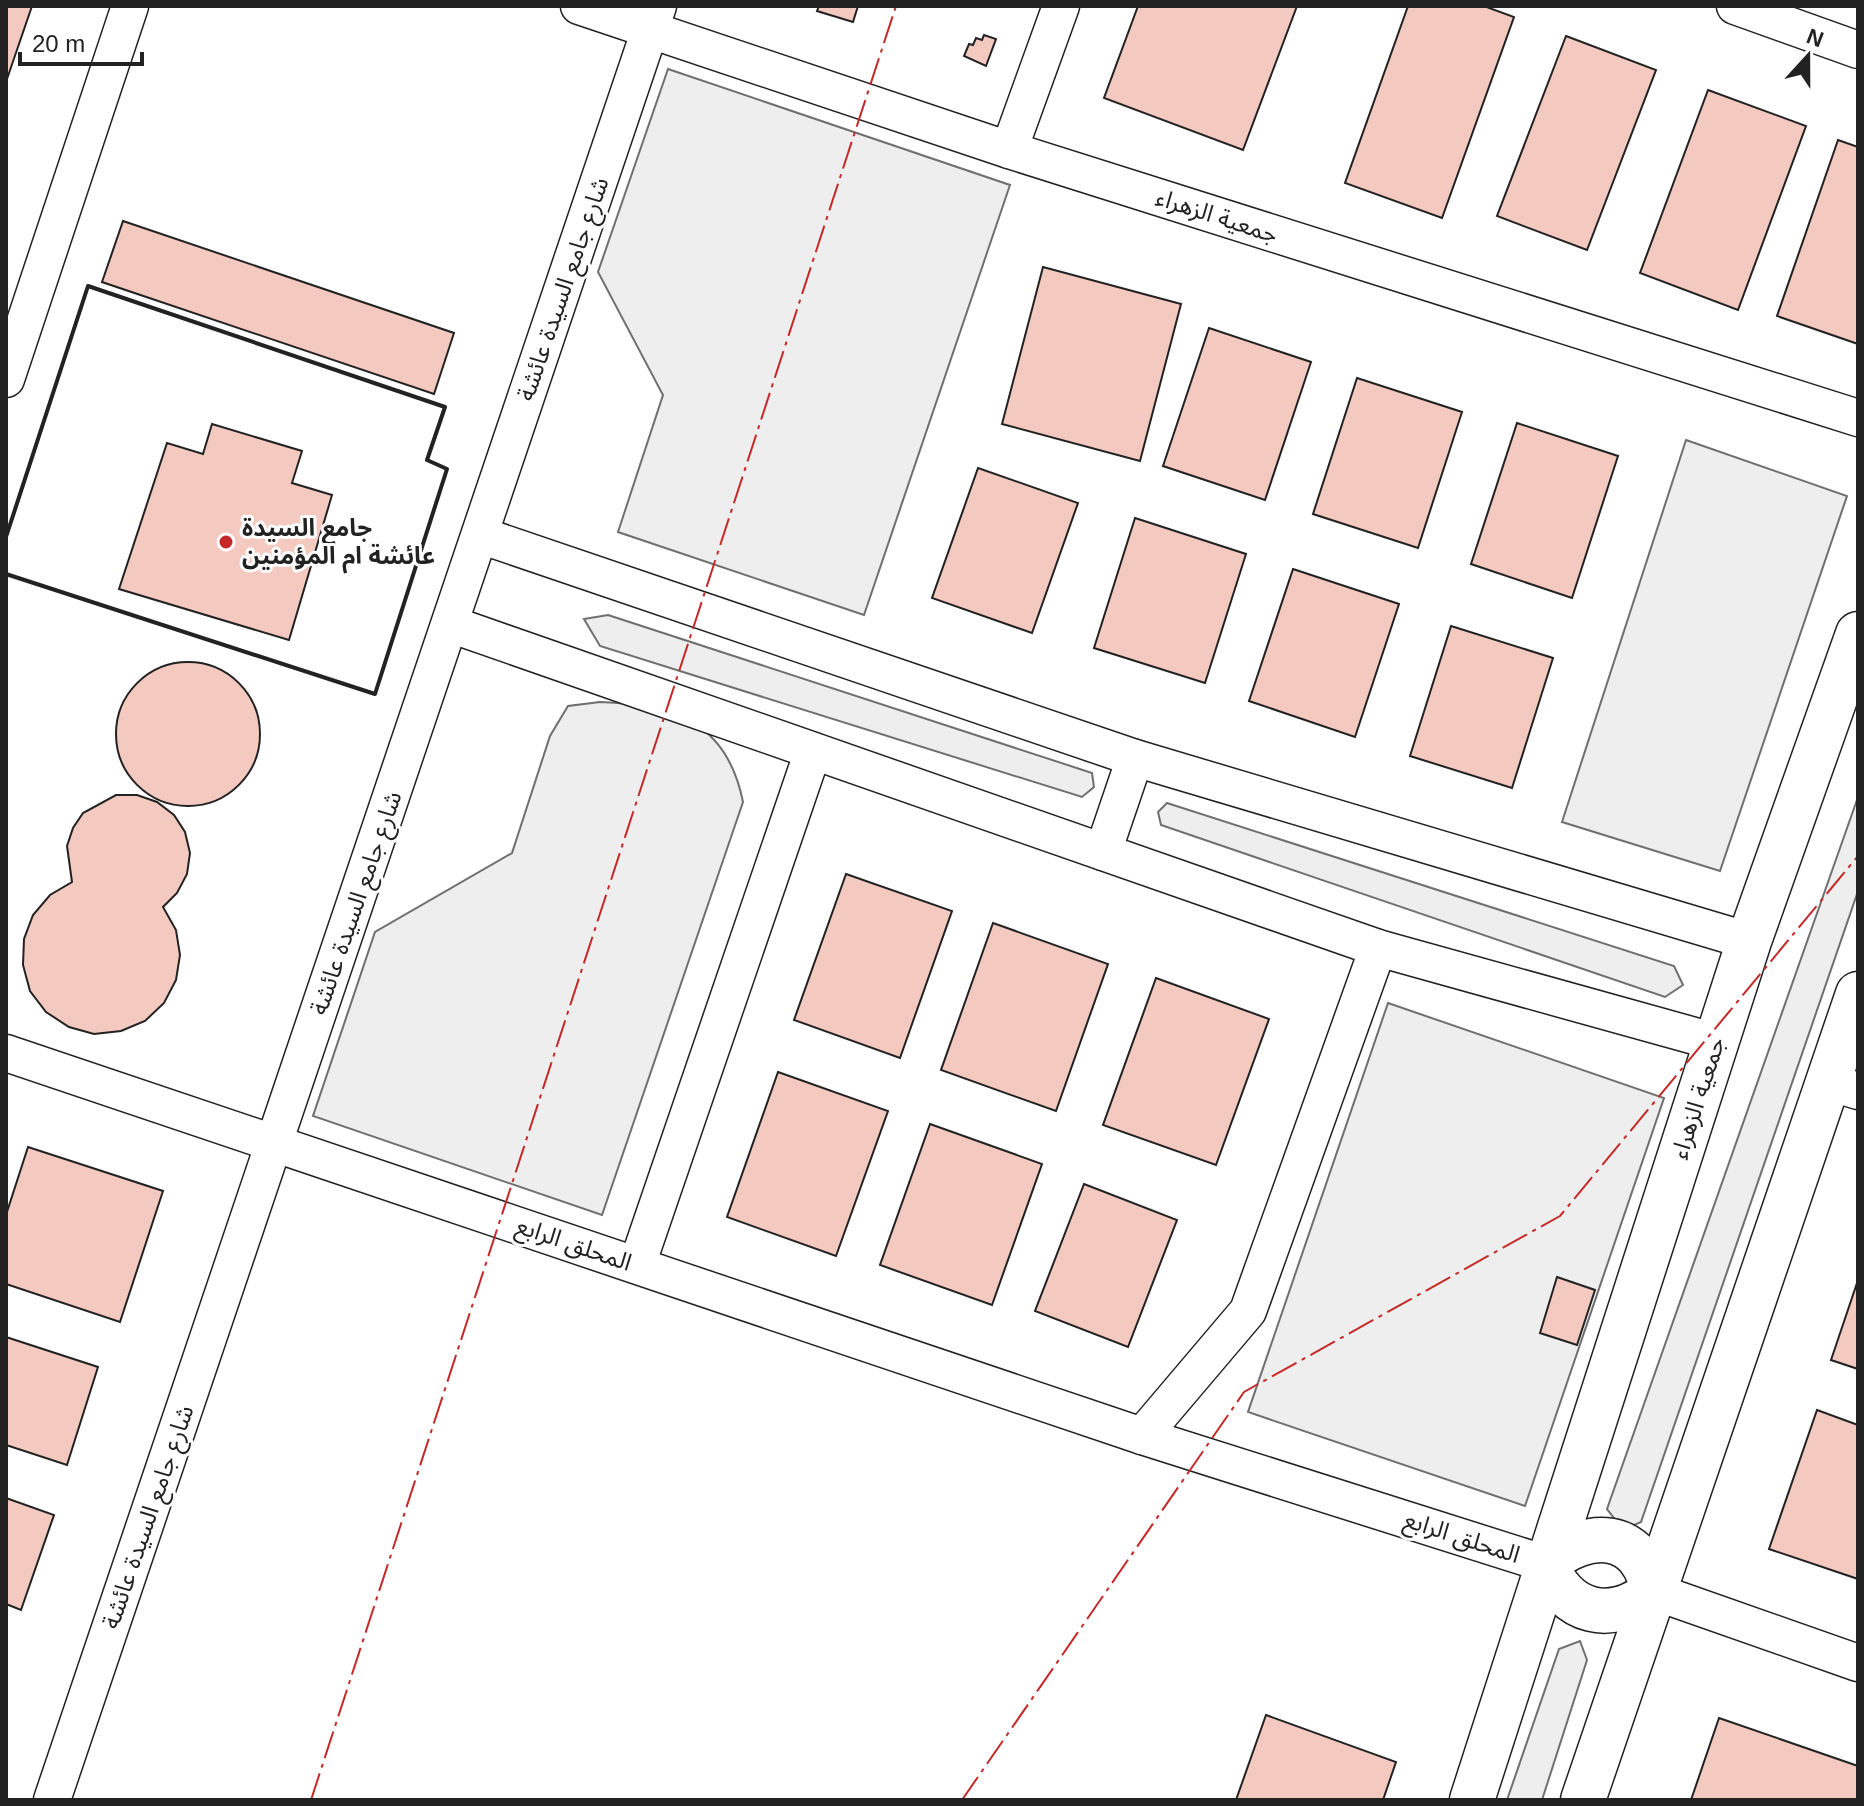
<svg xmlns="http://www.w3.org/2000/svg" width="1864" height="1806" viewBox="0 0 1864 1806" font-family="Helvetica,'Noto Sans Arabic',sans-serif">
<style>
.green{fill:#eee;stroke:#6f6f6f;stroke-width:2}
.building{fill:#f3c9c0;stroke:#222;stroke-width:2}
.lines{fill:none;stroke-linecap:round;stroke-linejoin:round}
.street-casing{stroke:#222;stroke-width:39}
.secondary-casing{stroke:#222;stroke-width:47}
.street{stroke:#fff;stroke-width:36}
.secondary{stroke:#fff;stroke-width:44}
.wall{stroke:#222;stroke-width:4}
.power{stroke:#c62828;stroke-width:2;stroke-dasharray:28 6 4 6;stroke-linecap:butt}
.poi-dot{fill:#c62828;stroke:#fff;stroke-width:3}
.labels{text-anchor:middle;stroke-width:6;stroke-linejoin:round;paint-order:stroke}
.street-label{font-size:24px;fill:#222;stroke:#fff}
.poi-label{font-size:24px;font-weight:bold;fill:#222;stroke:#fff;text-anchor:start}
</style>
<rect width="100%" height="100%" fill="#fff"/>
<g class="green">
<polygon points="668,69 1010,185 864,615 618,532 663,395 598,272"/>
<polygon points="1686,440 1847,496 1720,871 1562,822"/>
<polygon points="608,615 1092,773 1094,787 1082,797 600,646 584,619"/>
<path d="M600 702C675 705 727 722 743 802L602 1215 313 1116 375 932 512 853 550 736 568 706Z"/>
<polygon points="1858,797 1858,891 1641,1522 1623,1530 1607,1509"/>
<polygon points="1167,803 1674,966 1683,985 1665,997 1161,825 1158,812"/>
<polygon points="1388,1003 1664,1098 1525,1506 1248,1412"/>
<polygon points="1580,1641 1587,1660 1542,1800 1507,1800 1559,1649"/>
</g>
<g class="building">
<polygon points="6,6 32,6 7,79 6,78"/>
<polygon points="819,6 858,6 853,22 817,11"/>
<polygon points="1138,6 1297,6 1243,150 1104,98"/>
<polygon points="1408,6 1484,6 1514,17 1442,218 1345,183"/>
<polygon points="984,35 996,39 986,66 964,56 969,44 973,45 976,38 982,40"/>
<polygon points="1566,36 1656,70 1587,250 1497,216"/>
<polygon points="1708,90 1806,126 1738,310 1640,273"/>
<polygon points="1838,140 1858,147 1858,344 1777,316"/>
<polygon points="123,221 454,333 434,394 102,282"/>
<polygon points="1043,267 1181,304 1140,461 1002,424"/>
<polygon points="1209,328 1311,362 1265,500 1163,466"/>
<polygon points="1357,378 1462,412 1418,548 1313,514"/>
<polygon points="1517,423 1618,456 1572,598 1471,564"/>
<polygon points="212,424 302,451 292,483 332,495 289,640 119,589 167,443 203,454"/>
<polygon points="978,468 1078,503 1032,633 932,598"/>
<polygon points="1135,518 1246,554 1205,683 1094,648"/>
<polygon points="1293,569 1399,604 1355,737 1249,701"/>
<polygon points="1451,626 1553,658 1512,788 1410,756"/>
<circle cx="188" cy="734" r="72"/>
<polygon points="116,795 137,795 157,802 174,815 185,832 190,853 187,874 177,893 163,907 176,930 180,955 176,980 164,1003 145,1021 121,1031 94,1034 69,1027 46,1012 30,991 23,965 24,939 33,915 50,895 72,882 67,846 73,828 83,813"/>
<polygon points="846,874 952,911 900,1058 794,1020"/>
<polygon points="993,923 1108,964 1056,1111 941,1070"/>
<polygon points="1156,978 1269,1019 1216,1165 1103,1125"/>
<polygon points="778,1072 888,1111 836,1256 727,1217"/>
<polygon points="930,1124 1042,1164 992,1305 880,1265"/>
<polygon points="28,1147 163,1191 120,1322 6,1284 6,1215"/>
<polygon points="1084,1184 1177,1220 1128,1347 1035,1311"/>
<polygon points="1557,1277 1595,1290 1577,1345 1540,1333"/>
<polygon points="1858,1280 1858,1369 1831,1360"/>
<polygon points="6,1337 98,1367 67,1465 6,1445"/>
<polygon points="1817,1410 1858,1425 1858,1579 1769,1549"/>
<polygon points="6,1498 54,1515 21,1610 6,1604"/>
<polygon points="1266,1715 1396,1762 1383,1800 1236,1800"/>
<polygon points="1719,1718 1858,1766 1858,1800 1691,1800"/>
</g>
<g class="lines">
<defs>
<g id="street">
<polyline points="579,6 1009,150 1858,418"/>
<polyline points="1735,6 1858,50"/>
<polyline points="1009,150 1061,6"/>
<polyline points="6,379 130,6"/>
<polyline points="480,535 1135,758 1749,941"/>
<polyline points="450,624 1378,948 1716,1042"/>
<polyline points="1103,852 1135,758"/>
<polyline points="6,1053 1142,1436 1546,1564"/>
<polyline points="1829,1082 1858,1091"/>
<polyline points="637,1265 813,751"/>
<polyline points="1142,1436 1248,1311 1378,948"/>
<polyline points="1653,1591 1858,1663"/>
<polyline points="52,1800 658,6"/>
</g>
<g id="secondary">
<path d="M1546 1564C1587 1528 1641 1529 1653 1591"/>
<path d="M1546 1564C1566 1614 1611 1625 1653 1591"/>
<polyline points="1472,1800 1749,941 1858,634"/>
<polyline points="1583,1800 1858,994"/>
</g>
</defs>
<use href="#street" class="street-casing"/>
<use href="#secondary" class="secondary-casing"/>
<use href="#street" class="street"/>
<use href="#secondary" class="secondary"/>
<polyline class="wall" points="6,537 88,286 445,407 427,460 447,469 375,694 6,574"/>
<g class="power">
<polyline points="311,1800 896,6"/>
<polyline points="962,1800 1244,1392 1560,1216 1858,856"/>
</g>
</g>
<circle class="poi-dot" cx="226" cy="542" r="8"/>
<g class="labels">
<g class="street-label">
<text transform="translate(1217 216) rotate(18)" y="8">جمعية الزهراء</text>
<text transform="translate(563 289) rotate(-71)" y="8">شارع جامع السيدة عائشة</text>
<text transform="translate(356 903) rotate(-71)" y="8">شارع جامع السيدة عائشة</text>
<text transform="translate(1698 1098) rotate(-72)" y="8">جمعية الزهراء</text>
<text transform="translate(574 1244) rotate(19)" y="8">المحلق الرابع</text>
<text transform="translate(148 1517) rotate(-71)" y="8">شارع جامع السيدة عائشة</text>
<text transform="translate(1462 1537) rotate(18)" y="8">المحلق الرابع</text>
</g>
<g class="poi-label">
<text x="242" y="536">جامع السيدة<tspan x="242" dy="28">عائشة ام المؤمنين</tspan></text>
</g>
</g>
<rect width="1864" height="1806" fill="none" stroke="#222222" stroke-width="16"/>
<g transform="translate(1808 56) rotate(21)" stroke="#ffffff" stroke-width="6" paint-order="stroke">
<path d="M0-6L14 30L0 20L-14 30Z" fill="#222222"/>
<text y="-12" font-size="22" font-weight="bold" text-anchor="middle" fill="#222222">N</text>
</g>
<path d="M20 52v12h122v-12" fill="none" stroke="#222222" stroke-width="4"/>
<text x="32" y="52" font-size="24" fill="#222222" stroke="#ffffff" stroke-width="6" paint-order="stroke">20 m</text>
</svg>
